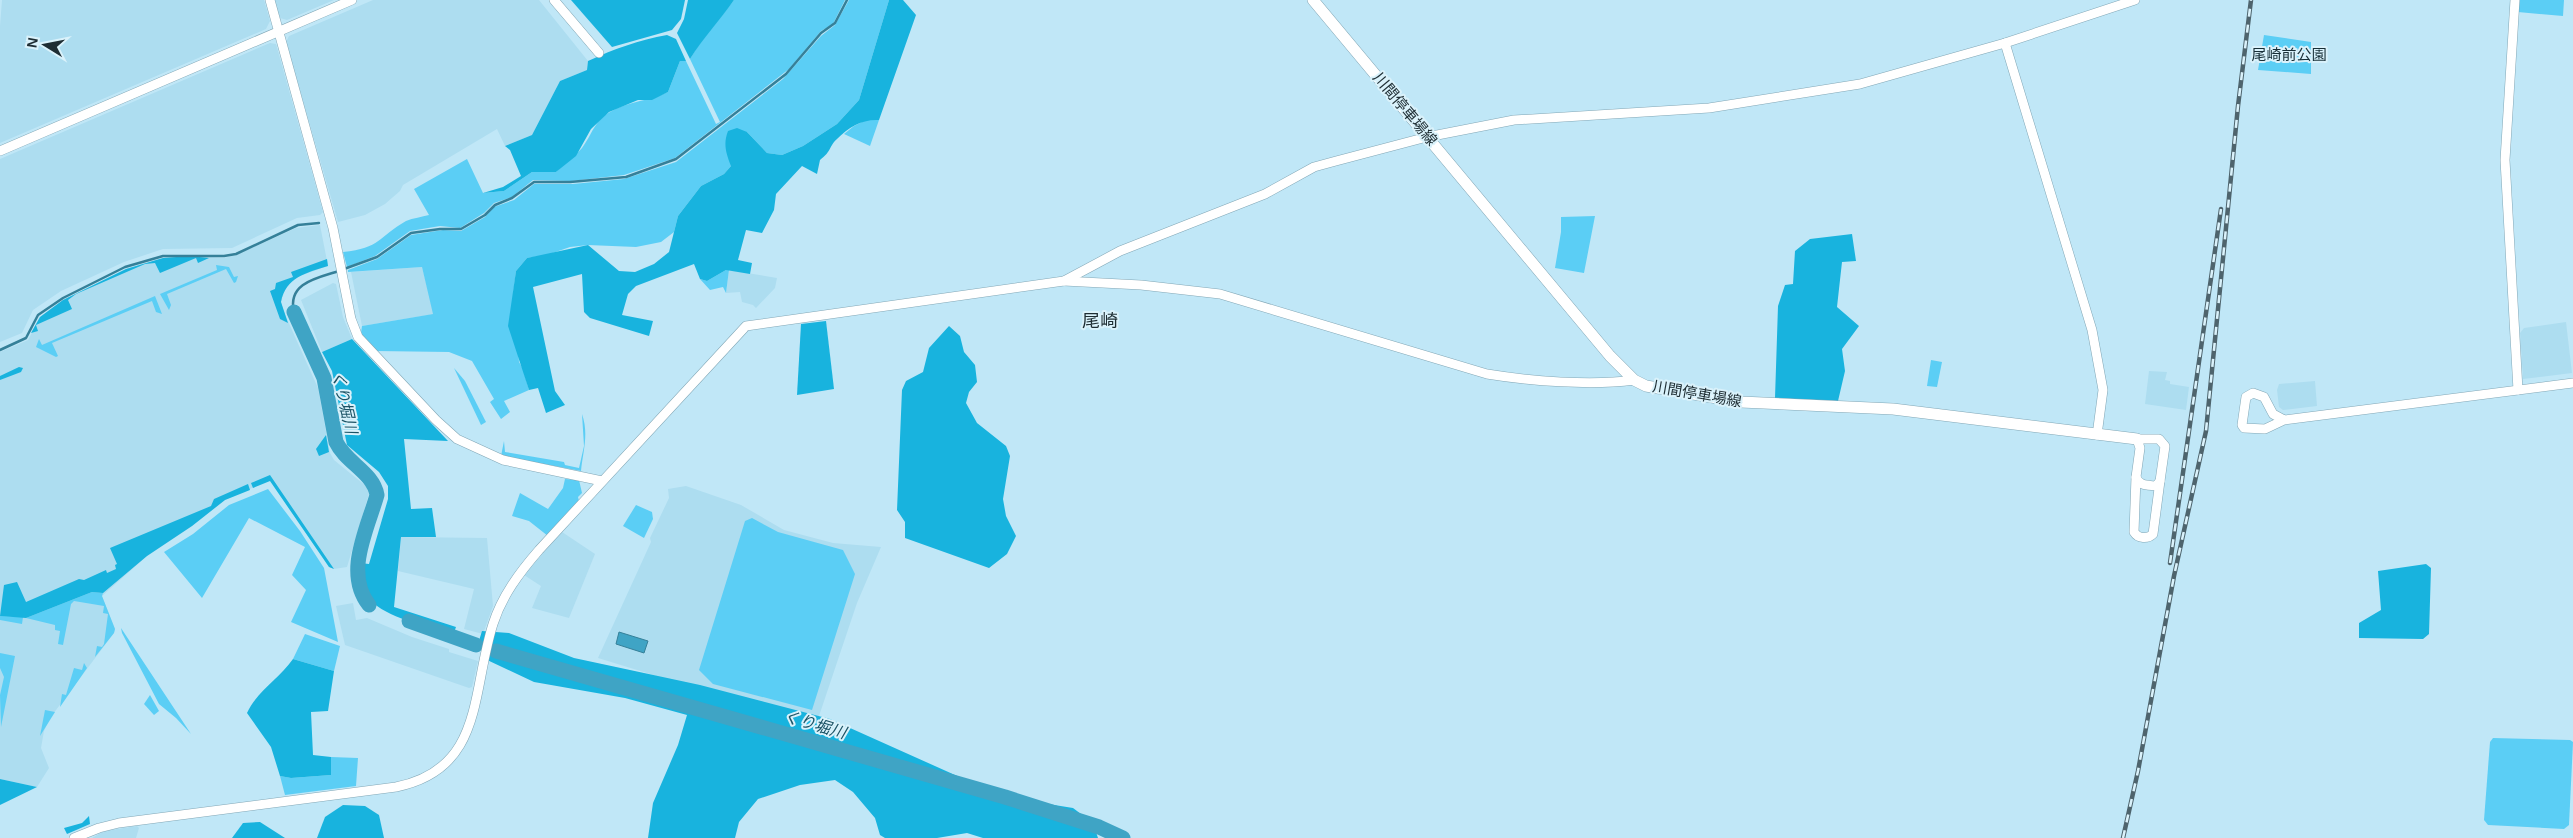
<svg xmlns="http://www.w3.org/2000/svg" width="2573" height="838" viewBox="0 0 2573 838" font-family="Helvetica,'Noto Sans JP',sans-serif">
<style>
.built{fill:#adddf0}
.green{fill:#5bcef5}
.forest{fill:#18b3de}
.water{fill:#3fa4c5;stroke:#358099}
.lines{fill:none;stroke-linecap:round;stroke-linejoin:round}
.stream{stroke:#358099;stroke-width:2.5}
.river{stroke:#3fa4c5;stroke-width:15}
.minor-casing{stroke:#82a7b6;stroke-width:10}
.major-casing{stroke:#82a7b6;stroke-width:12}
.minor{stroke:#fff;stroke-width:9}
.major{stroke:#fff;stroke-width:11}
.rail-casing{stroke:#4e646d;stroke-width:4.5}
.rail{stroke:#daf2fb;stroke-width:2.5;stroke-dasharray:8;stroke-linecap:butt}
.labels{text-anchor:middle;stroke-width:4;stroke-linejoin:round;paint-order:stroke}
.park-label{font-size:15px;fill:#172e36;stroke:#daf2fb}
.street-label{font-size:15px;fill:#1e2d33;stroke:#daf2fb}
.water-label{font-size:16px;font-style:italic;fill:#1c5365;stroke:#daf2fb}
.quarter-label{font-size:18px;fill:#1e2d33;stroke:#daf2fb}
</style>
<rect width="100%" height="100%" fill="#c0e7f7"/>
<g class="built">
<polygon points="2,0 264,0 270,21 266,29 0,143 0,26"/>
<polygon points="274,0 334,0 287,20 280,18"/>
<polygon points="373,0 539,0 588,61 587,70 560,81 532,135 505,146 497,129 403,185 400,191 385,204 365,215 338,222 286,42 289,36"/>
<polygon points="270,43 276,44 323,212 320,215 297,218 232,248 163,249 124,262 61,291 33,310 22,333 0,342 0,159"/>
<polygon points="320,225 328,266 294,278 285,290 281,302 283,310 318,388 330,453 334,460 366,486 369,494 347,567 334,569 329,567 270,480 225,500 192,526 147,556 102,596 115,629 114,633 50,718 44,731 41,748 49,768 37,787 0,779 0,352 28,340 40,317 63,300 126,269 163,258 190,256 224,258 236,255 296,228"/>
<polygon points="422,267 434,314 362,326 351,272"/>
<polygon points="729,270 777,278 775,288 756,308 753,305 742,302 740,292 726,293"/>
<polygon points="333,283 336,284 343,317 352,339 322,352 301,300"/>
<polygon points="2566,322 2572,373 2523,379 2520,333 2524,328"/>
<polygon points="2149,371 2167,372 2165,380 2170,381 2170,384 2189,387 2186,410 2145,404"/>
<polygon points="2315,381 2317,406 2283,410 2279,407 2277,390 2279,384"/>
<polygon points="686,486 741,505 784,530 833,543 881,547 857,603 818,719 663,678 598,658 651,542 650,538 669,498 668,489"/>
<polygon points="562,532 595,554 569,618 532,608 541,586 524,575"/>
<polygon points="401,537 487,538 493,606 483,634 464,629 474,589 398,571"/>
<polygon points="353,603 356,620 367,618 412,637 449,649 449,652 478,661 472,687 469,688 345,645 336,606"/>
<polygon points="137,826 139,828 136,838 92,838 104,831"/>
</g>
<g class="green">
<path d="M734 0H845L833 24 821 31 789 69 675 158 624 175 571 181 533 180 512 197 494 203 484 213 460 228 440 226 410 231 375 256 347 267 343 252C381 248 378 237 406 221 413 218 422 217 429 215L414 189 467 159 483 193 504 191 532 172H556C564 164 575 156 582 148 592 135 594 121 610 112 629 101 649 101 668 92L680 61H686L716 124 720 122 690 59C702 38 719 20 734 0Z"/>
<polygon points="849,0 889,0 859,100 837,124 803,146 782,155 767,153 747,132 731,166 724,174 701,186 678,216 674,232 661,242 636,247 588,245 570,247 547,255 527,258 516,271 513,295 519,362 523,369 529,390 504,401 510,412 501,419 490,402 494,399 472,361 449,352 376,351 361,333 362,326 433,314 422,267 348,272 348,270 377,259 411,235 443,230 461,231 485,217 494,207 514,200 534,184 573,184 624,179 676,162 783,79 821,36 835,25"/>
<polygon points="2519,0 2564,0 2563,16 2518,12"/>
<polygon points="2264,35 2311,42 2311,74 2258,70"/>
<polygon points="866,120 879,120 870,146 844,134 854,126"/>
<polygon points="1595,216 1584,273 1555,268 1561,232 1561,217"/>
<polygon points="216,265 229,267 234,277 238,276 236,282 234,283 226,269 167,294 171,305 169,310 160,294 217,270"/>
<polygon points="726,270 729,270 726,293 723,287 710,290 700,279 707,281"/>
<polygon points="155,296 162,314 156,312 152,301 52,343 58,356 56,357 36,347 39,339 42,345"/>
<polygon points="1931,360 1942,362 1937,387 1927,386"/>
<polygon points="454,368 465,381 486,422 481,425"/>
<path d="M582 414C589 434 583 451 581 471L501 456 504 441 505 452 564 462 565 465 579 468 584 446Z"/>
<polygon points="565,479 579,480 582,493 578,497 579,501 548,536 529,521 512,516 520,493 548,509 563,488"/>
<polygon points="268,489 300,531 324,568 338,642 291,622 306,590 292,575 305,547 249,518 202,598 164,552 193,534 229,505"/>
<polygon points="636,505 652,512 653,519 644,538 623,526"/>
<polygon points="752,518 778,532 843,550 855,574 812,710 713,684 699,670 745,521"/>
<polygon points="92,592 103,593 102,596 115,629 114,633 95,657 97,646 102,647 104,644 108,614 103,613 104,606 74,601 71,604 63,645 58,644 60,631 55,630 55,625 26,618"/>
<polygon points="0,616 23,617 22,624 0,620"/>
<polygon points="121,628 191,734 176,718 159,704 122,633"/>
<polygon points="305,634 340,646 334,671 293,659"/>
<polygon points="0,653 15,656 1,727 0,695 4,677 0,668"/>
<polygon points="84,663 87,668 60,707 62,694 66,695 74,668 82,670"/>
<polygon points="150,695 159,711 154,715 144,704"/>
<polygon points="45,710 55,712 40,736"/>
<polygon points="2493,738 2570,740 2573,742 2569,825 2564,829 2488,825 2484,820 2490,742"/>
<polygon points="331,757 358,758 356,786 285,795 280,776 291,778 331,775"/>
</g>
<g class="forest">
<polygon points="571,0 685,0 681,19 672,30 612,47"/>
<path d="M688 0H734C720 20 703 38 690 59L677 33 684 19Z"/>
<path d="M889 0H903L916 15 879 120C862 119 849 127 837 139 829 146 832 151 820 160L817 174 802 166 776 194 774 210 762 233 746 230 738 260 752 263 750 274 726 270 707 281 700 279 694 264 636 286 628 294 622 315 653 321 649 336 590 318 584 312 582 274 533 287 555 391 565 405 546 413 538 388 529 390 508 326 516 271 527 258 588 245 619 271 635 272 654 264 669 252 678 216 701 186 724 174 731 166C726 153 723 144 728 131L737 128 747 132 767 153 782 155 803 146 837 124 859 100Z"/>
<path d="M667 35 676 39 686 61H680L668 92 652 100H638L609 112 591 129 576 156 556 172H532L504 191 483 193 503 187 521 176 510 150 505 146 532 135 560 81 587 70 588 61C614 49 639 40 667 35Z"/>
<polygon points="1852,234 1856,261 1842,262 1837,307 1859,326 1842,349 1845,371 1838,401 1775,398 1778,306 1785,285 1793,284 1795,251 1810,239"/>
<polygon points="190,256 209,258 198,263 196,258 160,273 155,263 145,264 76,294 68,300 72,309 36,325 38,331 31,333 40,317 63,300 126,269 163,258"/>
<path d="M327 259 328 266C306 273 286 277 281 302L288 323 280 319 270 291 275 289 276 283 293 277 291 272Z"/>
<polygon points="826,321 834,389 797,395 801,324"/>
<polygon points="949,326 960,336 964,352 975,365 977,382 969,392 966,403 977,423 1006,446 1010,456 1003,499 1006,516 1016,536 1007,554 989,568 905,538 905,522 897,510 902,390 906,381 923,372 929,348"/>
<path d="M352 339 448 441 404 439 411 509 432 508 436 537H401L394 607 456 627 453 635C428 626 394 620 373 603 362 595 359 575 360 563L369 564 388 499V486L379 472 347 445 332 371 322 352Z"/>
<polygon points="19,367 23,368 21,372 0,380 0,376"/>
<polygon points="326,435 329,452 319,456 316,449"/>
<polygon points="270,475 334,569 329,567 270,481 253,488 251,483"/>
<polygon points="248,484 250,490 225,500 192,526 147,556 103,593 92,592 26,618 0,616 4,585 17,582 26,602 79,579 84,580 106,570 107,573 116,569 115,565 117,564 110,548 211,506 214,499"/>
<polygon points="2426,564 2431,568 2429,634 2423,639 2359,638 2359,623 2381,610 2378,571"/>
<polygon points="482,631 509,633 574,658 700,685 830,719 984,788 1042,803 1073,808 1093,823 1098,838 983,838 967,833 937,838 885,838 880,835 875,818 853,792 835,780 800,785 758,799 739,822 735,838 648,838 653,803 678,745 687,715 625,698 534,682 485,659 478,644"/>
<path d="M293 659 334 671 328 711 311 712 313 755 331 757V775L291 778 280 776 271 747 247 713C257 691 279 679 293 659Z"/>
<polygon points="0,779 37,787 0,805"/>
<polygon points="343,805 365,806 379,815 384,838 317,838 325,817"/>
<polygon points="89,816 90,824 67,834 64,828 82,823"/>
<polygon points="260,822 285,838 232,838 243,823"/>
</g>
<polygon class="water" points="619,632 648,641 644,653 616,644"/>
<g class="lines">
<g class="stream">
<polyline points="344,269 377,257 411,233 440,229 461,229 485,215 495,205 512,198 534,182 570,182 626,177 676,159 786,74 821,33 835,23 847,0"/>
<path d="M294 312C287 283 317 278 339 271"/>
<polyline points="0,350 26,338 38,315 63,298 125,267 163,256 224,256 236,254 298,225 319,223"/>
</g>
<g class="river">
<path d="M294 312 324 378 336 442C346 463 373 472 377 495 367 530 344 573 369 605"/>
<polyline points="409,621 476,645"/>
<polyline points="496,651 1005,797 1099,827 1123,838"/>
</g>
<defs>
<g id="minor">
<polyline points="270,0 333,228 351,319 358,337 436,420 457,439 503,460 602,481"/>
<polyline points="554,0 599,53"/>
<polyline points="2515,0 2505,160 2518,390"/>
<polyline points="2005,43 2092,330 2103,390 2097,435"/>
<polyline points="0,151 352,0"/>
<path d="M1064 281 1141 285 1220 294 1487 374C1530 381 1591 386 1634 380"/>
<polyline points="2284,420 2265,429 2244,428 2242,425 2246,397 2253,393 2264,397 2273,414 2284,420 2573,383"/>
<path d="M2137 439H2159L2165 446 2160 481 2156 486C2147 485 2139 486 2136 477L2140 448Z"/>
<path d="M2136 477 2134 532C2138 539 2148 539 2153 534L2160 481"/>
<path d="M74 838 99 828 119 823 396 787C484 769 471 693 493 624 502 596 519 573 539 550L746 326 1064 281 1120 251 1265 194 1314 167 1336 161 1427 137 1514 120 1709 108 1860 84 2005 43 2135 0"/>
</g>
<polyline id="major" points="1313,0 1610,356 1634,380 1646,386 1741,402 1893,409 2137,439"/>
</defs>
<use href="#minor" class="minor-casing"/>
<use href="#major" class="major-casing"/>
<use href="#minor" class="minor"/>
<use href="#major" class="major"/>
<defs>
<g id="rail">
<polyline points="2170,563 2221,209"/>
<polyline points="2123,838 2138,771 2174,576 2206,431 2238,106 2251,0"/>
</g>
</defs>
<use href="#rail" class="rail-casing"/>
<use href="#rail" class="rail"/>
</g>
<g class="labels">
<g class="park-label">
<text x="2289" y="60">尾崎前公園</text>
</g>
<g class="street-label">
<text transform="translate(1405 109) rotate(50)" y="5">川間停車場線</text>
<text transform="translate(1697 394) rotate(10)" y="5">川間停車場線</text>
</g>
<g class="water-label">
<text transform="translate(345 402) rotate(77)" y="6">くり堀川</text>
<text transform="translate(815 724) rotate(16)" y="6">くり堀川</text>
</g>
<g class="quarter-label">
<text x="1100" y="327">尾崎</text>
</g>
</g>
<g transform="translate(45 45) rotate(280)" stroke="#daf2fb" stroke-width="4" paint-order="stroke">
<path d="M0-4L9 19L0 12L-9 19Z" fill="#1e2d33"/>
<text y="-8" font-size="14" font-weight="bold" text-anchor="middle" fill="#1e2d33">N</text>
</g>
</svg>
